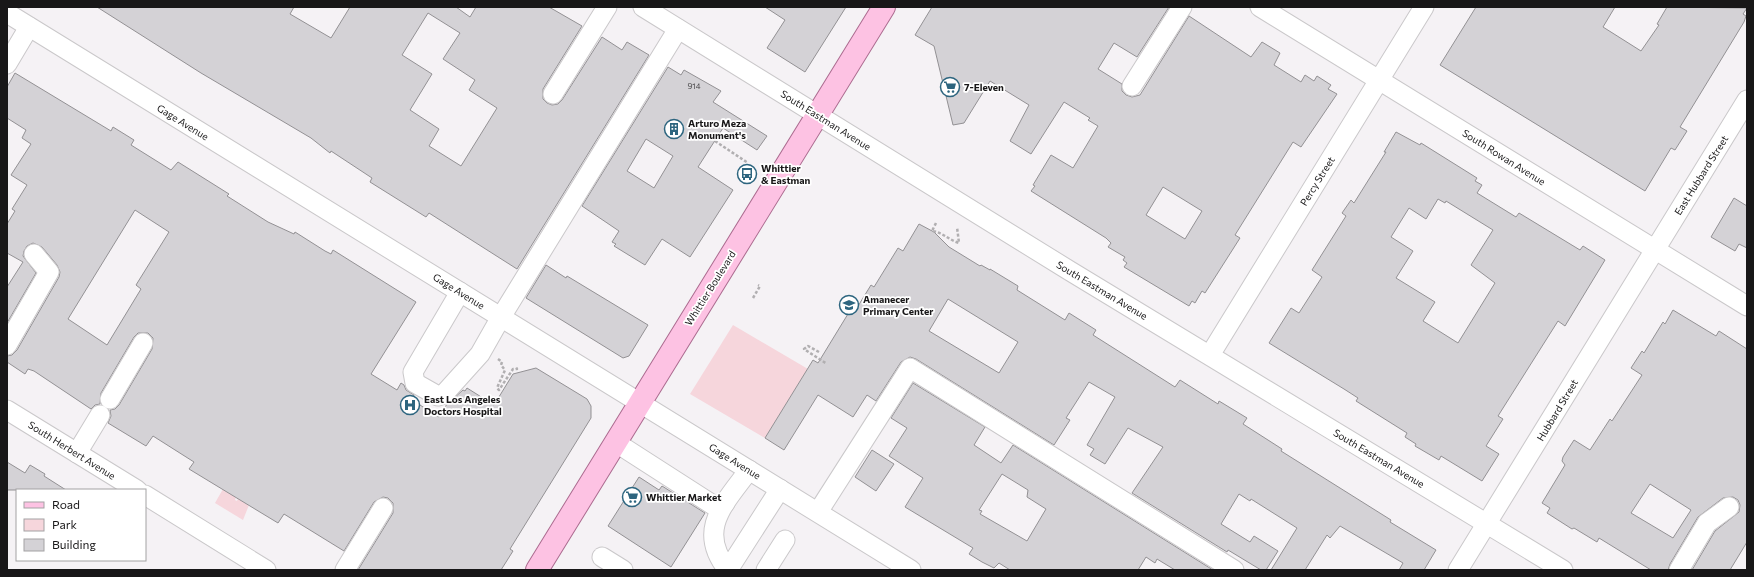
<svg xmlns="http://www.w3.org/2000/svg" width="1754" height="577" viewBox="0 0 1754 577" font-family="Commissioner,sans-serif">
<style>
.green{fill:#f6d6dc}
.building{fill:#d4d2d6;stroke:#939194;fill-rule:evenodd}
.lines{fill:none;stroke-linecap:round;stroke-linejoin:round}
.minor-casing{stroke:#cac8ca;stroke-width:21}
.major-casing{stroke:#ac6c90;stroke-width:24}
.path{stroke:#b1afb1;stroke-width:2.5;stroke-dasharray:3 2;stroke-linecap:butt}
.minor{stroke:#fff;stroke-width:19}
.major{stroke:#fdc2e3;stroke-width:22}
.labels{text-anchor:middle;stroke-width:3.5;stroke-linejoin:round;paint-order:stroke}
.number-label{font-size:8px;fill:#474648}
.poi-label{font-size:10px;font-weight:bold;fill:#181718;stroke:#fff;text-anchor:start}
.street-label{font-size:10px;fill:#181718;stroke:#fff}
</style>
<rect width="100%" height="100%" fill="#f5f2f5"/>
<g class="green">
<polygon points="733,325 808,369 765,438 690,394"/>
<polygon points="223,489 236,497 235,500 237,501 238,498 249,505 243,520 215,503"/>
</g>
<g class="building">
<path d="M97 7H294L290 14 331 38 350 7H456L470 17 476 7H549L582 26 543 89V99L547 103 552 105 558 104 562 100 602 37 622 50 627 42 649 55 517 269 429 213 426 217 370 182 372 178 331 151 330 153 311 138 201 73ZM428 13 460 33 443 59 475 80 469 90 497 108 461 166 429 146 439 129 410 110 432 74 402 55Z"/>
<polygon points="765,7 846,7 805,72 767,48 785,20"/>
<path d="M932 7H1169L1137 57 1114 43 1098 69 1122 84V91L1126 95 1132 97 1140 95 1189 16 1251 57 1262 42 1280 53 1274 65 1301 82 1305 75 1314 81 1317 76 1331 85 1328 89 1337 94 1301 147 1293 142 1235 235 1240 238 1205 293 1202 291 1195 303 1192 301 1189 306 1124 267 1127 263 1123 260 1125 257 1108 247 1111 243 1106 238 1031 191 1035 186 1033 185 1051 155 1073 168 1098 126 1088 120 1090 118 1064 102 1031 154 1010 141 1029 105 990 81 964 123 953 125 934 46 915 35ZM1163 187 1202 211 1185 239 1146 215Z"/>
<polygon points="1476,7 1615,7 1603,27 1641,51 1659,25 1657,24 1667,7 1747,8 1743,14 1746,16 1744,22 1680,127 1687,131 1675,150 1671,148 1645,191 1440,65"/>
<path d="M668 67 681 75 684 70 721 91 713 102 767 136 757 150 723 128 698 167 733 190 690 257 662 239 645 265 614 246 616 244 612 242 619 231 582 206ZM646 139 673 156 654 188 627 171Z"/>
<path d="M15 73 111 131 113 127 134 140 131 145 171 170 178 162 229 194 227 196 268 222 294 234 295 232 325 251 331 254 333 250 416 302 371 374 397 390 401 383 404 385 406 390 414 395 412 400 439 417 447 404 463 390 465 391 467 388 494 405 513 374 536 368 587 399 591 406V418L510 549 513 551 501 570H358L393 513V503L388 498 383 497 374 502 344 551 284 514 278 523 189 469 194 462 153 436 146 446 108 423 111 416 110 410 115 409 119 405 152 349 153 338 148 333H138L134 337 101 393 100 404 95 405 91 409 34 371 28 369 25 374 7 362V356L12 355 17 350 59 277 60 272 57 265 42 247 33 243 27 246 24 251 23 256 36 273 7 323V287L23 262 7 253V224L15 211 12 209 27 185 11 175 31 144 22 138 26 130 7 118V87ZM135 210 169 232 136 285 141 289 107 345 68 319Z"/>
<path d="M1396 132 1420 145 1421 143 1477 178 1475 181 1482 185 1477 193 1516 217 1519 213 1580 250 1583 246 1605 260 1565 326 1558 321 1498 416 1503 419 1486 446 1499 454 1482 481 1441 456 1439 460 1415 446 1416 444 1405 437 1407 433 1356 401 1358 398 1344 389 1269 343 1291 308 1299 313 1322 277 1312 270 1346 216 1342 213 1351 200 1354 203 1386 152H1384ZM1438 199 1445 203 1446 201 1493 230 1471 265 1495 283 1458 343 1423 321 1435 302 1396 278 1413 251 1391 237 1409 208 1426 219Z"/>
<polygon points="1734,198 1747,206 1747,248 1739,244 1735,251 1711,237"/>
<path d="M919 224 934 232 949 247 980 266 981 265 990 270V269L1018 286 1017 290 1065 320 1069 313 1096 330 1093 335 1175 387 1180 380 1218 404 1219 401 1247 418 1243 424 1282 449 1281 451 1391 520 1390 522 1436 550 1424 570H1399L1403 563 1340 526 1330 538 1327 535 1305 570H1271L1297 528 1251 499 1250 501 1239 494 1221 524 1250 542 1254 536 1278 551 1266 570H1261L1228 550 1227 552 1132 493 1163 447 1128 428 1105 464 1090 455 1094 449 1087 445 1115 397 1089 382 1066 418 1070 420 1054 445 916 359 910 357 901 362 876 401 867 395 853 417 818 395 784 450 765 438 813 360 818 363 851 309 855 311 871 285 874 287 898 248 903 251ZM948 299 1018 342 999 373 929 331Z"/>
<polygon points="546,265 566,278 567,276 648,325 629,356 623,358 526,298"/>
<path d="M1673 310 1716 336 1719 331 1747 349V542L1730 570H1692L1715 531 1739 512 1740 505 1738 500 1733 497 1723 498 1698 517 1670 564 1668 570H1651L1599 538 1597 542 1574 528 1572 529 1547 513 1550 508 1542 503 1565 465 1562 461 1563 457 1574 440 1590 450 1610 419 1612 421 1642 375 1631 368 1642 351 1644 353 1663 322 1665 324ZM1650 484 1691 510 1673 538 1631 513Z"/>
<path d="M913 383 985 427 974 445 1001 463 1013 445 1213 570H1175L1157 559 1155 563 1146 557 1138 570H1010L999 563 994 568 982 562 969 554 973 548 905 507 923 478 889 456 907 428 891 418ZM1002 474 1028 490 1027 497 1046 509 1027 541 980 514 982 511 979 510Z"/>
<polygon points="872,450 894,464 876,491 855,477"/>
<polygon points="7,462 25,473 30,465 45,474 44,476 66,490 7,490"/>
<polygon points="639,477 659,490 662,486 705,513 671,567 608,526"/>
</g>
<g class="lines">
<defs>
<g id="minor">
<polyline points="643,7 1070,271 1563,570"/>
<polyline points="1260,7 1747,306"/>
<polyline points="7,13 911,570"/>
<polyline points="7,64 29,27"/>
<polyline points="1132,86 1182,7"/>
<polyline points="553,94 607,7"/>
<polyline points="460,292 413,372 415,383 438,396 444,394 480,354 501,317 678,29"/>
<polyline points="7,345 49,272 34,254"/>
<polyline points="1210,355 1424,7"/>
<polyline points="110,399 143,343"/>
<polyline points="7,410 137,490"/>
<polyline points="615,442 713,505 720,506 725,503"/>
<polyline points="77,453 100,415"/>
<path d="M749 470C724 504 696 530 728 570L780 489"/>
<polyline points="145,495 266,570"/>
<polyline points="818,512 910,368 1234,570"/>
<polyline points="602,557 623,570"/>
<polyline points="345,570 383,508"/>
<polyline points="766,570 785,540"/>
<polyline points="1458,570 1747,100"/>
<polyline points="1679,570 1707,523 1729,507"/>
</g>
<polyline id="major" points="537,570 884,7"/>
</defs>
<use href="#minor" class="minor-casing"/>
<use href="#major" class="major-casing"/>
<g class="path">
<polyline points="715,141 748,163"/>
<path d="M936 223 932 231C942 232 949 240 959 243L957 227"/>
<polyline points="753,298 760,286 758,285"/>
<polyline points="819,352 808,346 804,349 827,364"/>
<polyline points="498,359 502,362 501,365 505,370 497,388 499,390 513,369 517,369 516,367"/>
</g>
<use href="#minor" class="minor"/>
<use href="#major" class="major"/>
</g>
<defs>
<symbol id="supermarket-ring" viewBox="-11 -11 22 22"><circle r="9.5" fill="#fff" stroke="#2d657f" stroke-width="1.5"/><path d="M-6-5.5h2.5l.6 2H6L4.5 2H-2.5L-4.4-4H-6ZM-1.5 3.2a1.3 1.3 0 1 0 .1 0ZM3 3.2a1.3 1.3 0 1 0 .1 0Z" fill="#2d657f"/></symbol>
<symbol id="building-ring" viewBox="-11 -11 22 22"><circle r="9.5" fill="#fff" stroke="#2d657f" stroke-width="1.5"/><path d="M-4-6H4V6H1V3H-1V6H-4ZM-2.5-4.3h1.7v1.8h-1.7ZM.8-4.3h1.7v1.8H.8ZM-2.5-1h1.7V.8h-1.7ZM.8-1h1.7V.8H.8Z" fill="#2d657f"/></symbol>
<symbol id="bus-ring" viewBox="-11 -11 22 22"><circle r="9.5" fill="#fff" stroke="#2d657f" stroke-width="1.5"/><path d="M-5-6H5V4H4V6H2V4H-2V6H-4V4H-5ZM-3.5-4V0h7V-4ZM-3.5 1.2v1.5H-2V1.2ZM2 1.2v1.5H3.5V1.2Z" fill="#2d657f"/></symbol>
<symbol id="school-ring" viewBox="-11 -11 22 22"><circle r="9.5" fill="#fff" stroke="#2d657f" stroke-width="1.5"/><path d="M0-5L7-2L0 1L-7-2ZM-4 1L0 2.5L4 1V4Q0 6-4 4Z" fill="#2d657f"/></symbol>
<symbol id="hospital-ring" viewBox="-11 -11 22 22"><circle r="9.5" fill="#fff" stroke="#2d657f" stroke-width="1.5"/><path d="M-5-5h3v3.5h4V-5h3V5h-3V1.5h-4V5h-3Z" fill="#2d657f"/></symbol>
</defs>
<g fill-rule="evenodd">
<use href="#supermarket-ring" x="939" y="76" width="22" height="22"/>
<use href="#building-ring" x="663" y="118" width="22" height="22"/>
<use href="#bus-ring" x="736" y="163" width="22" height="22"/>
<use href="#school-ring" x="838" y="294" width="22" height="22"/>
<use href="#hospital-ring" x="399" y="394" width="22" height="22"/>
<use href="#supermarket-ring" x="621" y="486" width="22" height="22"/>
</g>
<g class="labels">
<g class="number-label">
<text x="694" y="89">914</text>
</g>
<g class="poi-label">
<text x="964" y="91">7-Eleven</text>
<text x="688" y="127">Arturo Meza<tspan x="688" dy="12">Monument's</tspan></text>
<text x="761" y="172">Whittier<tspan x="761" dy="12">&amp; Eastman</tspan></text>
<text x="863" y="303">Amanecer<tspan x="863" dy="12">Primary Center</tspan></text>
<text x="424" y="403">East Los Angeles<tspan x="424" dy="12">Doctors Hospital</tspan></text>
<text x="646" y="501">Whittier Market</text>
</g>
<g class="street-label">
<text transform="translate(826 120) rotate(32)" y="4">South Eastman Avenue</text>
<text transform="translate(183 122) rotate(32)" y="4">Gage Avenue</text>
<text transform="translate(1504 157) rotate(32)" y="4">South Rowan Avenue</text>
<text transform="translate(1701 175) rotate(-58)" y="4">East Hubbard Street</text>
<text transform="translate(1317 181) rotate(-58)" y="4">Percy Street</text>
<text transform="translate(710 288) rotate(-58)" y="4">Whittier Boulevard</text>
<text transform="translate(1102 290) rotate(31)" y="4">South Eastman Avenue</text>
<text transform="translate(459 291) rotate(32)" y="4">Gage Avenue</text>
<text transform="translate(1557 410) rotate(-59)" y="4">Hubbard Street</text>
<text transform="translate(72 450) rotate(32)" y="4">South Herbert Avenue</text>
<text transform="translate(1379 458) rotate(31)" y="4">South Eastman Avenue</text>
<text transform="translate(735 461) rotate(32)" y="4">Gage Avenue</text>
</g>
</g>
<rect width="1754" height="577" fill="none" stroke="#181718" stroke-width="16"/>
<rect x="16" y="489" width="130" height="72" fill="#ffffff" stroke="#a3a2a3"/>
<rect x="24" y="502" width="20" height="6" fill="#fdc2e3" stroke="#a3a2a3"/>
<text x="52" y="509" font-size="12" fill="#181718">Road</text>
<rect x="24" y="519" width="20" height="12" fill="#f6d6dc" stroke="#a3a2a3"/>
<text x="52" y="529" font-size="12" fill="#181718">Park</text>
<rect x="24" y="539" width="20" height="12" fill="#d4d2d6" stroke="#a3a2a3"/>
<text x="52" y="549" font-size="12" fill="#181718">Building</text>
</svg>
